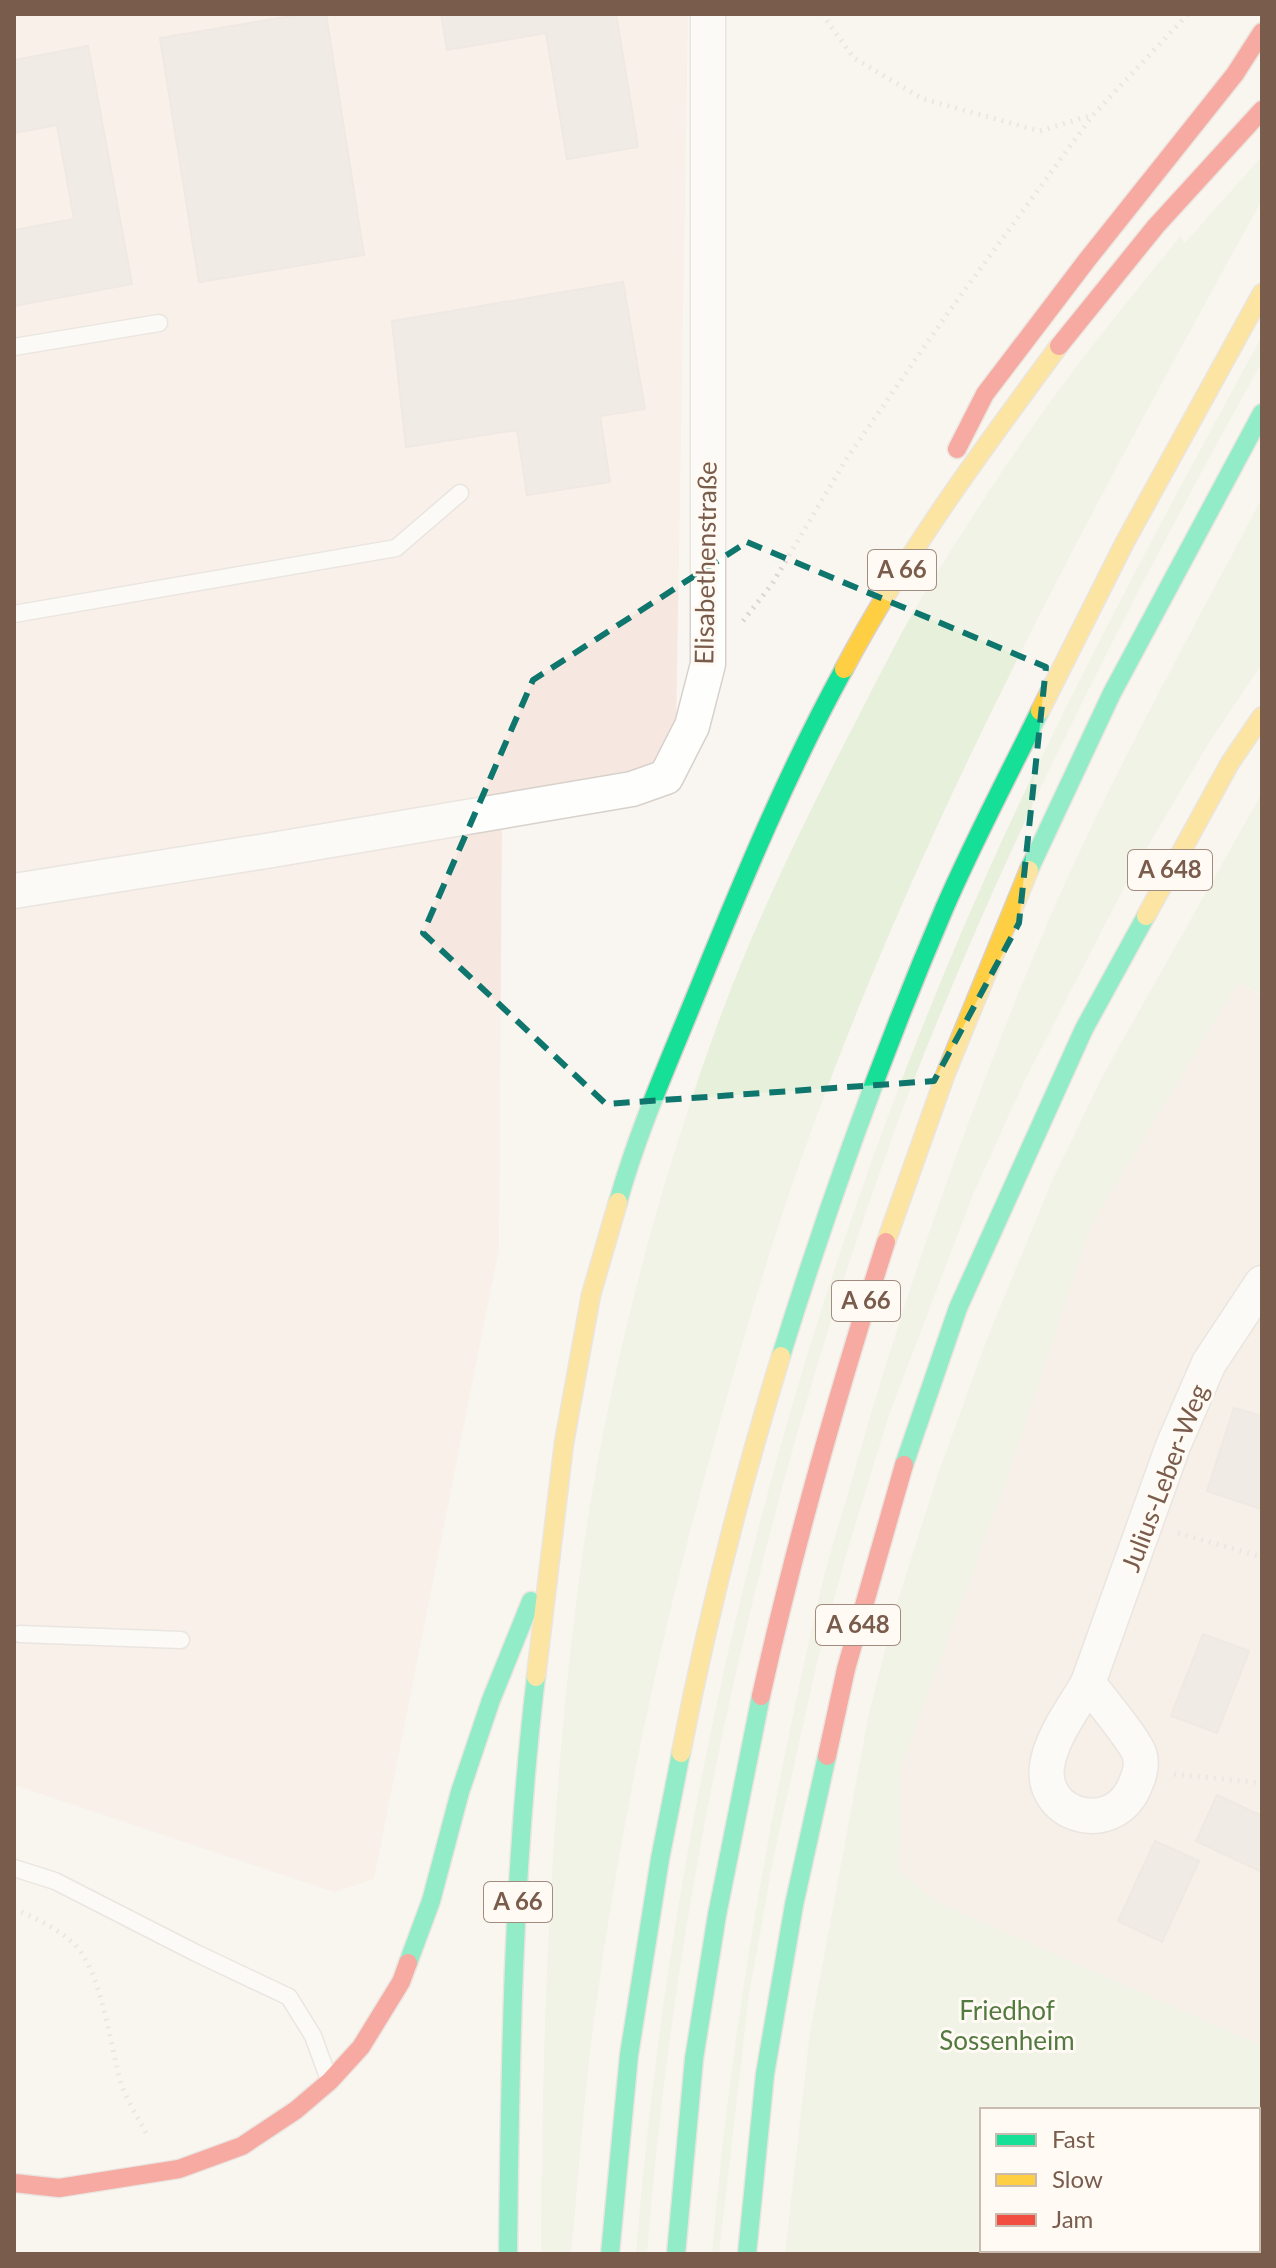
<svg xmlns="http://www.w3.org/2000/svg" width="1276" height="2268" viewBox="0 0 1276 2268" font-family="Lato,sans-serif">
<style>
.residential{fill:#f2e8de}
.commercial{fill:#f6e8e1}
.green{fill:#e7f0db;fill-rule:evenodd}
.building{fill:#e6ded7;stroke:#e2d8d2;stroke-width:2}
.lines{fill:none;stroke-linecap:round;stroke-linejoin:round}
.lane-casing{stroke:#d7d1cb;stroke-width:19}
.street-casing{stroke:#d7d1cb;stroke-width:37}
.fast-casing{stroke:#dad1cc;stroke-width:21}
.slow-casing{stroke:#dad1cc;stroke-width:21}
.jam-casing{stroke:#dad1cc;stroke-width:21}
.path{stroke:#dcd5d0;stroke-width:5;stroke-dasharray:2 6;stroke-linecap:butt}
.lane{stroke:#fefefd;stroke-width:16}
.street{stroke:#fefefd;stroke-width:34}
.fast{stroke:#16e098;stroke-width:18}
.slow{stroke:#ffcf43;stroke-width:18}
.jam{stroke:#f24e42;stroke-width:18}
.marked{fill:none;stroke:#0f766e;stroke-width:6;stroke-dasharray:16 10;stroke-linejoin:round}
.labels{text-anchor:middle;stroke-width:6;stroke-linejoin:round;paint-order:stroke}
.shield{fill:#fffaf3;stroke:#a28b7f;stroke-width:2}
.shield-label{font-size:24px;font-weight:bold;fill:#7a5c4d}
.street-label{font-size:26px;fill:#7a5c4d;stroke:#fffaf3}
.park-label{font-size:26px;fill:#537a41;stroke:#fffaf3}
</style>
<rect width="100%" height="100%" fill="#f9f5f0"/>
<polygon class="residential" points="1238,982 1262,995 1262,2046 934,1901 899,1871 901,1767 1009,1472 1089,1229"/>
<polygon class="commercial" points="14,14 688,14 675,792 502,823 499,1248 374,1879 334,1892 14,1785"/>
<g class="green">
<path d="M1262 156V200C1096 502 930 804 812 1129 773 1235 741 1345 711 1454 660 1637 620 1825 595 2013 584 2093 579 2174 571 2254H541C542 2029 550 1803 579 1580 602 1404 649 1218 708 1051 747 938 800 829 855 723 880 675 904 625 933 579 981 502 1031 425 1086 354 1117 314 1150 274 1181 235L1184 244Z"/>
<path d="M1262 336V362C1143 576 1030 795 937 1022 887 1143 846 1268 809 1393 726 1674 670 1962 647 2254H636C675 1766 800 1282 1004 836 1083 666 1172 501 1262 336Z"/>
<path d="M1262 498V664L1207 746 1128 880 1024 1082 974 1192 889 1415 846 1555 816 1667 774 1855 749 1995 719 2254H712C730 2032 770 1810 820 1592 831 1547 846 1503 858 1458 906 1291 964 1126 1030 965 1095 804 1181 652 1262 498Z"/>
<path d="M1262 793V994L1238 982 1089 1229 1009 1472 901 1767 899 1870 934 1901 1262 2046V2254H785L810 2032 869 1713 897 1603 938 1474 987 1339 1052 1181 1103 1075ZM982 2110H1258V2250H982Z"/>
</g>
<g class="building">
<polygon points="304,14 326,14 364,255 199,282 160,38"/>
<polygon points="441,14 616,14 638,147 567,159 546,33 447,50"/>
<polygon points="88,46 132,284 14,306 14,230 74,219 57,125 14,133 14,60"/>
<polygon points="623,282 645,409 600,416 610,482 527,495 517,430 406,447 392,321"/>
<polygon points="1234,1408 1262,1416 1262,1509 1207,1491"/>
<polygon points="1203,1634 1249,1651 1217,1733 1171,1716"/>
<polygon points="1217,1795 1262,1816 1262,1872 1196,1841"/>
<polygon points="1155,1841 1199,1861 1162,1942 1118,1921"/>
</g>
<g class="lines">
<defs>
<g id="lane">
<polyline points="14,347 159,323"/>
<polyline points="14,614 396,548 460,493"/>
<polyline points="20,1634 181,1640"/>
<polyline points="14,1868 55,1881 196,1953 289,1997 313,2036 328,2077"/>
</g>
<g id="street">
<polyline points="14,891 266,851 632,789 666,777 692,726 708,664 708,14"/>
<polyline points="1088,1683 1173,1446 1209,1363 1262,1283"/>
<path d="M1088 1683C1100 1699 1133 1738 1139 1753 1143 1764 1140 1774 1136 1783 1116 1838 1040 1818 1047 1766 1051 1737 1074 1708 1088 1683Z"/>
</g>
<g id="fast">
<polyline points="1029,870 1112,693 1262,413"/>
<path d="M618 1202C639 1127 671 1057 700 985 744 877 788 771 844 669"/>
<path d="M781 1356C828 1205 882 1054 944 909 973 842 1008 776 1040 711"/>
<polyline points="904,1465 958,1308 1084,1029 1146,916"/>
<polyline points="408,1963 431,1901 460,1792 491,1700 531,1601"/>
<path d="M508 2254C510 2061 513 1868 536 1677"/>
<polyline points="610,2254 629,2055 660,1859 681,1753"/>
<polyline points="676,2254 694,2059 717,1915 761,1696"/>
<polyline points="747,2254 765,2074 794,1905 827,1756"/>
</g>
<g id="slow">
<path d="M844 669C905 554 982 450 1059 346"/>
<polyline points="1040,711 1125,542 1262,293"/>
<polyline points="1146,916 1230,763 1262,716"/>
<polyline points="886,1242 946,1073 1029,870"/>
<polyline points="536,1677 564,1443 591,1295 618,1202"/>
<path d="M681 1753C707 1619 741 1486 781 1356"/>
</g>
<g id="jam">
<polyline points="1059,346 1156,226 1262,110"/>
<polyline points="957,449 985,394 1087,260 1235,74 1262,32"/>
<path d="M761 1696C795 1543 838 1392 886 1242"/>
<polyline points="827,1756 846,1669 904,1465"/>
<polyline points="14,2183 59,2188 179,2169 242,2146 296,2110 330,2081 361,2047 401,1982 408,1963"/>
</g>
</defs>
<use href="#lane" class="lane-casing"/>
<use href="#street" class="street-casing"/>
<use href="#fast" class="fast-casing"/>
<use href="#slow" class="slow-casing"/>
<use href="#jam" class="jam-casing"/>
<g class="path">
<polyline points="822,14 854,58 923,99 1040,131 1092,115"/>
<polyline points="743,621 772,584 847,458 945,317 1093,115 1188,14"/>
<polyline points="1178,1533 1262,1557"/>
<polyline points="1174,1774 1262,1783"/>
<path d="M14 1909C34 1917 57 1928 73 1943 102 1970 110 2046 121 2083 127 2101 138 2117 146 2133"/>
<polyline points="1109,2250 1232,2254"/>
</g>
<use href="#lane" class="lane"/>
<use href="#street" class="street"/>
<use href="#fast" class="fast"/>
<use href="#slow" class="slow"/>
<use href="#jam" class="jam"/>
</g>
<path d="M0 0H1276V2268H0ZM747 542 1046 667 1019 923 934 1081 606 1104 423 933 533 680Z" fill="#f9f5f0" fill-opacity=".55" fill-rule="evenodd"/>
<path class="marked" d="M747 542 1046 667 1019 923 934 1081 606 1104 423 933 533 680Z"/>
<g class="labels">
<g class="shield">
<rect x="868" y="550" width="68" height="40" rx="6"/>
<rect x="1128" y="850" width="84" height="40" rx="6"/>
<rect x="832" y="1281" width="68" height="40" rx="6"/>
<rect x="816" y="1605" width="84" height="40" rx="6"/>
<rect x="484" y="1882" width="68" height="40" rx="6"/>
</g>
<g class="shield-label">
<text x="902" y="578">A 66</text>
<text x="1170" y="878">A 648</text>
<text x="866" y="1309">A 66</text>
<text x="858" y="1633">A 648</text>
<text x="518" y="1910">A 66</text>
</g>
<g class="street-label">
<text transform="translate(706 563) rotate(-89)" y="9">Elisabethenstraße</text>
<text transform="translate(1165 1478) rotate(-69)" y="9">Julius-Leber-Weg</text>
</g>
<g class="park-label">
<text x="1007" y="2020">Friedhof<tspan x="1007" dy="30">Sossenheim</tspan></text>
</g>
</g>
<rect width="1276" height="2268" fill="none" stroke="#7a5c4d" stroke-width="32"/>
<rect x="980" y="2108" width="280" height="144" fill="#fffaf3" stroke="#cabbb1" stroke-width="2"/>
<rect x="996" y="2134" width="40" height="12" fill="#16e098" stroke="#cabbb1" stroke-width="2"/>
<text x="1052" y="2148" font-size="24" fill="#7a5c4d">Fast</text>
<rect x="996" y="2174" width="40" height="12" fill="#ffcf43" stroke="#cabbb1" stroke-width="2"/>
<text x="1052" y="2188" font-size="24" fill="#7a5c4d">Slow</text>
<rect x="996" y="2214" width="40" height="12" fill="#f24e42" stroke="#cabbb1" stroke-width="2"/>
<text x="1052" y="2228" font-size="24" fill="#7a5c4d">Jam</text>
</svg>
